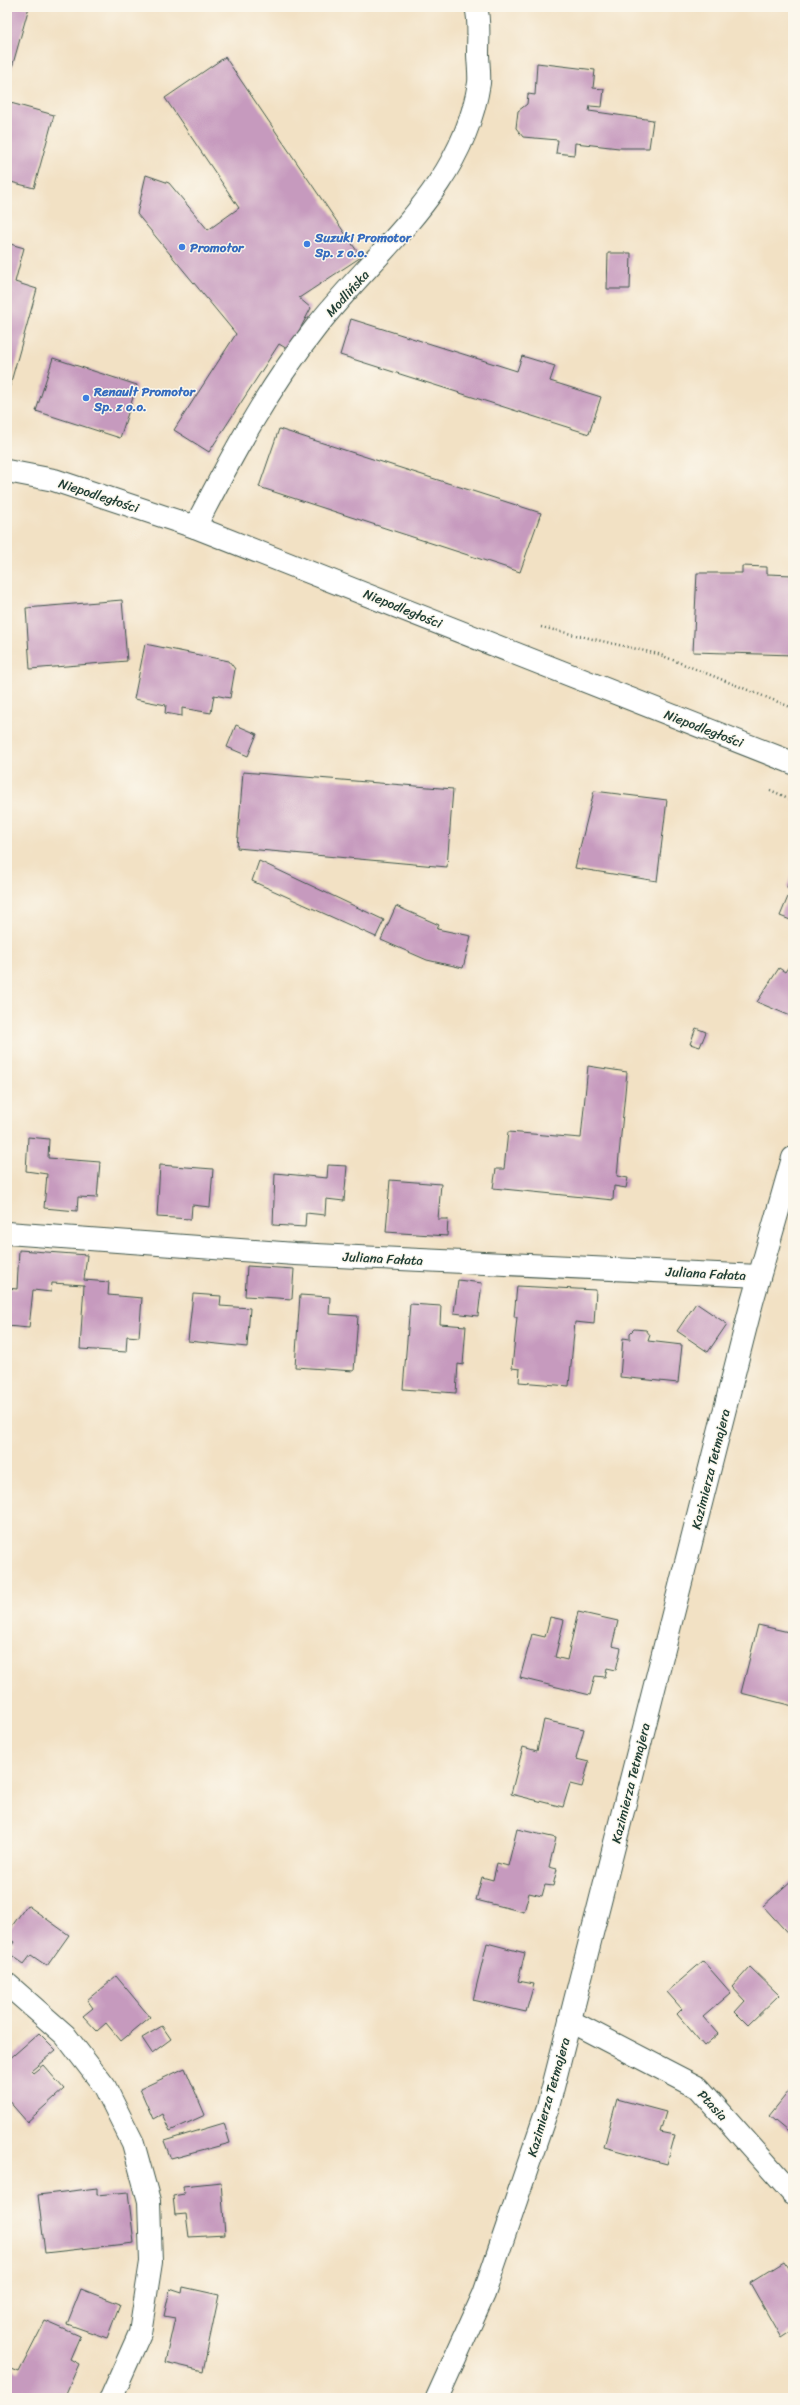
<svg xmlns="http://www.w3.org/2000/svg" width="800" height="2405" viewBox="0 0 800 2405" font-family="Sriracha,sans-serif">
<style>
.building{fill:#c69abe}
.lines{fill:none;stroke-linecap:round;stroke-linejoin:round}
.street-casing{stroke:#3f564a;stroke-width:24}
.secondary-casing{stroke:#3f564a;stroke-width:24}
.path{stroke:#3f564a;stroke-width:2.5;stroke-dasharray:1 3;stroke-linecap:butt}
.street{stroke:#fff;stroke-width:22}
.secondary{stroke:#fff;stroke-width:22}
.shop-dot{fill:#3f7fe0;stroke:#fbf7ec;stroke-width:1.5}
.labels{text-anchor:middle;stroke-width:3;stroke-linejoin:round;paint-order:stroke}
.shop-label{font-size:13px;font-weight:bold;fill:#366cbe;stroke:#fbf7ec;text-anchor:start}
.street-label{font-size:13px;fill:#1f3d34;stroke:#fbf7ec}
</style>
<rect width="100%" height="100%" fill="#fbf7ec"/>
<filter id="ink" filterUnits="userSpaceOnUse"><feTurbulence type="fractalNoise" baseFrequency=".025" numOctaves="2"/><feDisplacementMap in="SourceGraphic" scale="8" xChannelSelector="R" yChannelSelector="G"/><feConvolveMatrix kernelMatrix="1 2 1 2 8 2 1 2 1" color-interpolation-filters="sRGB"/></filter>
<filter id="wash" filterUnits="userSpaceOnUse"><feTurbulence type="fractalNoise" baseFrequency=".012" numOctaves="4" result="noise"/><feDisplacementMap in="SourceGraphic" scale="16" xChannelSelector="R" yChannelSelector="G"/><feGaussianBlur stdDeviation="0.9" result="paint"/><feColorMatrix in="noise" values="0 0 0 0 0 0 0 0 0 0 0 0 0 0 0 0 0 1.4 0 .05"/><feComposite in="paint" operator="in"/></filter>
<g filter="url(#wash)">
<rect width="100%" height="100%" fill="#f2e1c4"/>
<g id="blocks">
<g class="building">
<polygon points="7,7 29,7 7,85"/>
<polygon points="225,57 361,257 299,298 311,308 289,350 279,344 209,452 174,430 236,334 137,214 146,175 169,183 208,230 239,208 165,98"/>
<polygon points="537,63 595,70 593,88 604,89 602,107 590,106 589,111 653,120 649,148 619,148 575,143 574,155 556,153 558,140 523,137 516,128 518,111 527,104 528,94 535,95"/>
<polygon points="7,102 54,115 34,188 7,181"/>
<polygon points="7,243 24,248 15,282 37,289 7,396"/>
<polygon points="608,253 631,253 630,289 607,289"/>
<polygon points="351,319 517,371 522,356 555,366 550,381 601,397 589,434 340,355"/>
<polygon points="53,358 137,385 120,438 36,411"/>
<polygon points="279,429 541,513 520,572 259,487"/>
<polygon points="742,566 767,567 767,574 793,575 793,655 693,652 697,573 742,573"/>
<polygon points="122,600 127,661 30,669 26,608"/>
<polygon points="145,644 229,661 235,669 230,698 214,695 211,713 182,708 182,716 165,713 166,705 134,699"/>
<polygon points="236,725 257,734 248,756 227,747"/>
<polygon points="243,772 453,789 447,867 237,848"/>
<polygon points="594,791 667,800 657,881 575,868"/>
<polygon points="259,861 384,920 376,937 252,881"/>
<polygon points="793,871 793,921 780,916 790,892 787,887"/>
<polygon points="396,906 439,925 437,929 471,936 463,968 427,960 381,940"/>
<polygon points="793,960 793,1017 757,1002 779,968 785,972"/>
<polygon points="696,1028 706,1032 700,1047 690,1044"/>
<polygon points="588,1066 627,1072 617,1176 628,1178 626,1188 614,1186 613,1200 493,1188 496,1169 504,1169 508,1132 581,1138"/>
<polygon points="28,1137 49,1139 48,1158 100,1162 97,1198 78,1197 77,1211 44,1208 47,1174 26,1171"/>
<polygon points="160,1165 213,1169 210,1207 192,1205 191,1219 157,1217"/>
<polygon points="328,1165 347,1166 344,1201 326,1199 325,1215 306,1213 305,1227 273,1225 275,1173 327,1178"/>
<polygon points="390,1180 441,1184 438,1219 448,1219 447,1236 386,1232"/>
<polygon points="19,1250 87,1255 84,1280 109,1282 108,1295 142,1298 139,1337 127,1336 126,1352 80,1349 84,1285 52,1283 51,1292 33,1290 29,1328 7,1326 7,1288 17,1289"/>
<polygon points="247,1266 294,1269 292,1299 245,1296"/>
<polygon points="458,1280 482,1283 478,1316 454,1313"/>
<polygon points="517,1286 596,1290 594,1324 575,1322 569,1386 519,1382 520,1369 512,1368 517,1317 514,1317"/>
<polygon points="193,1294 221,1296 220,1306 250,1308 247,1347 188,1341"/>
<polygon points="300,1295 330,1297 329,1314 358,1316 354,1371 295,1367"/>
<polygon points="696,1303 727,1324 708,1352 677,1331"/>
<polygon points="410,1304 441,1306 440,1324 466,1326 463,1365 458,1364 456,1393 403,1389"/>
<polygon points="634,1329 646,1330 650,1335 648,1341 682,1345 678,1383 620,1377 623,1338 630,1339 630,1333"/>
<polygon points="578,1612 618,1621 612,1646 621,1648 616,1670 607,1668 605,1677 595,1676 590,1695 520,1678 532,1634 545,1637 550,1617 564,1620 555,1657 567,1660"/>
<polygon points="758,1625 793,1633 793,1706 741,1693"/>
<polygon points="544,1720 584,1729 576,1759 589,1762 582,1787 570,1784 563,1807 511,1794 523,1747 537,1751"/>
<polygon points="517,1829 556,1838 549,1867 557,1869 553,1886 545,1885 542,1896 529,1893 524,1912 476,1900 482,1877 493,1880 497,1863 508,1866"/>
<polygon points="793,1879 793,1939 763,1906"/>
<polygon points="27,1905 69,1935 47,1966 31,1955 24,1964 7,1952 14,1942 7,1937 7,1933"/>
<polygon points="487,1943 525,1953 518,1981 534,1984 526,2012 473,2000"/>
<polygon points="703,1961 731,1993 703,2017 718,2034 704,2046 677,2014 682,2009 667,1992"/>
<polygon points="750,1967 779,1995 748,2025 735,2012 745,2001 732,1987"/>
<polygon points="116,1976 150,2017 121,2041 106,2023 97,2031 83,2016 93,2008 87,2000"/>
<polygon points="162,2026 171,2039 152,2053 142,2038"/>
<polygon points="39,2033 56,2050 31,2071 33,2073 43,2065 64,2089 27,2122 7,2099 7,2061"/>
<polygon points="185,2068 205,2115 170,2131 162,2114 153,2119 140,2089"/>
<polygon points="793,2086 793,2136 769,2116"/>
<polygon points="617,2099 666,2112 660,2132 675,2135 667,2164 604,2147"/>
<polygon points="224,2123 230,2143 171,2159 164,2141"/>
<polygon points="221,2182 225,2235 189,2237 186,2214 175,2215 173,2196 184,2194 183,2186"/>
<polygon points="97,2188 97,2195 128,2192 134,2243 45,2253 38,2195"/>
<polygon points="784,2262 793,2276 793,2330 781,2338 750,2283"/>
<polygon points="183,2287 219,2295 203,2371 165,2362 175,2318 164,2316 170,2289 182,2293"/>
<polygon points="81,2289 120,2304 107,2338 67,2324"/>
<polygon points="45,2321 80,2336 70,2359 79,2364 64,2398 12,2398 7,2396 7,2367 19,2372"/>
</g>
</g>
</g>
<g filter="url(#ink)">
<use href="#blocks" fill-opacity="0" stroke="#3f564a" stroke-width="1"/>
<g class="lines">
<defs>
<g id="street">
<path d="M195 527C231 457 268 388 317 326 378 248 463 188 479 83 480 74 478 62 478 53 478 38 480 20 476 7"/>
<polyline points="7,1233 295,1254 759,1276"/>
<polyline points="7,1984 65,2035 105,2087 133,2143 149,2201 151,2262 140,2333 111,2398"/>
<polyline points="570,2021 699,2088 793,2194"/>
<polyline points="437,2398 484,2294 548,2107 752,1302 793,1158"/>
</g>
<polyline id="secondary" points="7,471 54,480 195,527 793,763"/>
</defs>
<use href="#street" class="street-casing"/>
<use href="#secondary" class="secondary-casing"/>
<g class="path">
<polyline points="541,627 658,654 793,708"/>
<polyline points="770,790 793,800"/>
</g>
<use href="#street" class="street"/>
<use href="#secondary" class="secondary"/>
</g>
</g>
<g class="shop-dot">
<circle cx="307" cy="244" r="4"/>
<circle cx="182" cy="247" r="4"/>
<circle cx="86" cy="398" r="4"/>
</g>
<g class="labels">
<g class="shop-label">
<text x="315" y="242">Suzuki Promotor<tspan x="315" dy="15">Sp. z o.o.</tspan></text>
<text x="190" y="252">Promotor</text>
<text x="94" y="396">Renault Promotor<tspan x="94" dy="15">Sp. z o.o.</tspan></text>
</g>
<g class="street-label">
<text transform="translate(347 293) rotate(-48)" y="5">Modlińska</text>
<text transform="translate(99 495) rotate(18)" y="5">Niepodległości</text>
<text transform="translate(403 608) rotate(22)" y="5">Niepodległości</text>
<text transform="translate(704 728) rotate(21)" y="5">Niepodległości</text>
<text transform="translate(383 1258) rotate(3)" y="5">Juliana Fałata</text>
<text transform="translate(706 1273) rotate(3)" y="5">Juliana Fałata</text>
<text transform="translate(710 1469) rotate(-76)" y="5">Kazimierza Tetmajera</text>
<text transform="translate(630 1783) rotate(-76)" y="5">Kazimierza Tetmajera</text>
<text transform="translate(548 2097) rotate(-74)" y="5">Kazimierza Tetmajera</text>
<text transform="translate(713 2105) rotate(47)" y="5">Ptasia</text>
</g>
</g>
<rect width="800" height="2405" fill="none" stroke="#fbf7ec" stroke-width="24"/>
</svg>
